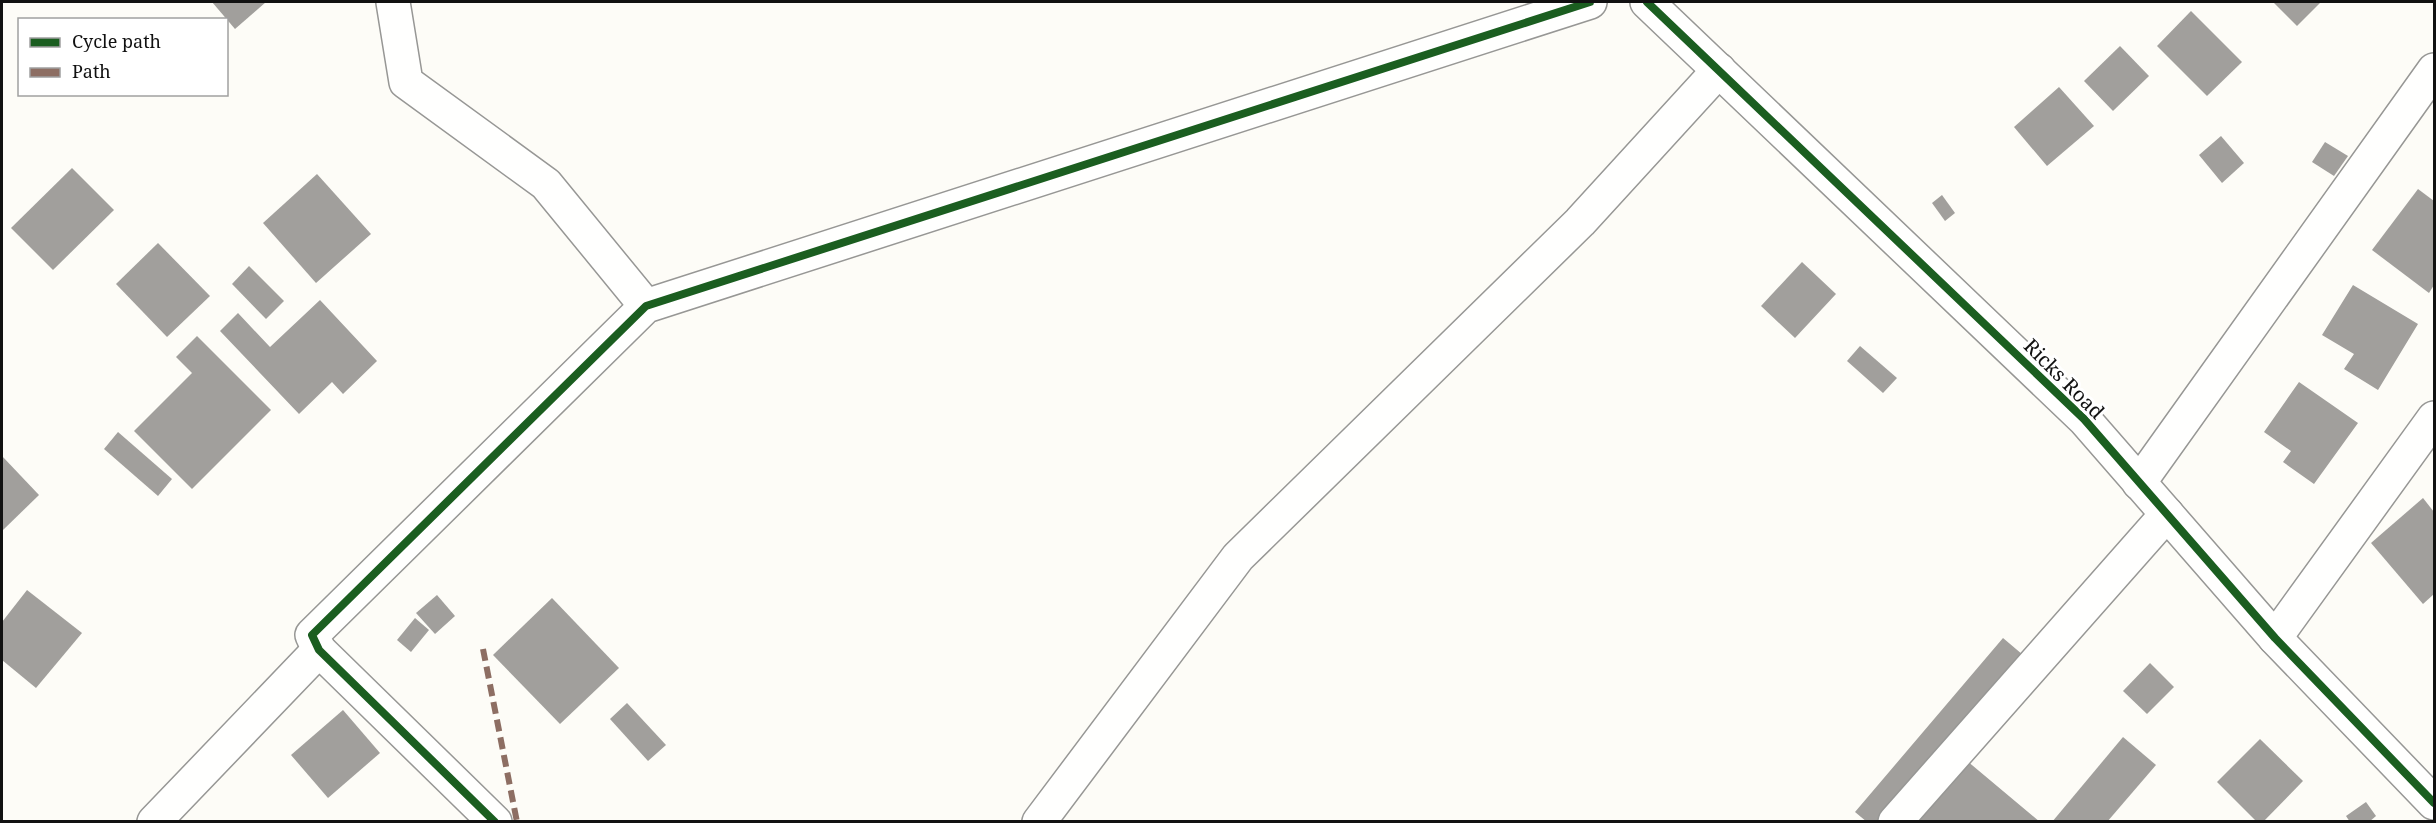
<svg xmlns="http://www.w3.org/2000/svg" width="2436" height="823" viewBox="0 0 2436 823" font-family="'Noto Serif',serif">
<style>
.building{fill:#a19f9c}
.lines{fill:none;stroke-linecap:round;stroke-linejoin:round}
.minor-casing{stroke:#979795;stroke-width:36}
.tertiary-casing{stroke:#979795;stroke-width:36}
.minor{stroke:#fffffe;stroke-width:33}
.tertiary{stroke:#fffffe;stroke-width:33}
.quiet{stroke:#8d6e63;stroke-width:6;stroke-dasharray:12 6;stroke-linecap:butt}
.cycleway-casing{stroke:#fff;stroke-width:11}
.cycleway{stroke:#1b5e20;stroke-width:8}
.labels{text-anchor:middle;stroke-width:6;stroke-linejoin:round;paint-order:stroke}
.street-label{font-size:20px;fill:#111;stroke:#fff}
</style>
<rect width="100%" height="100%" fill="#fdfcf7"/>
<g class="building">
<polygon points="212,2 266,2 235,29"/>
<polygon points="2273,2 2321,2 2297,26"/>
<polygon points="2191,11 2242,62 2207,96 2157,46"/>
<polygon points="2120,46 2149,76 2113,111 2084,81"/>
<polygon points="2059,87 2094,126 2047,166 2014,127"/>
<polygon points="2221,136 2244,163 2222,183 2199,155"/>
<polygon points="2325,142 2348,156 2334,176 2312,162"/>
<polygon points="72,168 114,210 53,270 11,228"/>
<polygon points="317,174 371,234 316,283 263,223"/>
<polygon points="2418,189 2434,201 2434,285 2429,293 2372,250"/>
<polygon points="1942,195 1955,213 1945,221 1932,203"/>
<polygon points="158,243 210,296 167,337 116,284"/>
<polygon points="1802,262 1836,294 1795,338 1761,306"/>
<polygon points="249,266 284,301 266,319 232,284"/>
<polygon points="2353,285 2418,324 2378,390 2344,369 2354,354 2322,335"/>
<polygon points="320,300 377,361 343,394 332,382 299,414 220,331 238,313 270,347"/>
<polygon points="197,336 271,410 192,489 134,431 192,373 176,357"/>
<polygon points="1860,346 1897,378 1883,393 1847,361"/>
<polygon points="2299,382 2358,423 2314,484 2283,462 2291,451 2264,432"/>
<polygon points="118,432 172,479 158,496 104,449"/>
<polygon points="2,456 39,495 2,531"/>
<polygon points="2423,498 2434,512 2434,594 2423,604 2371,543"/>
<polygon points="27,590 82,633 36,688 2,660 2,622"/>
<polygon points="437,595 455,616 435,634 416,613"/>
<polygon points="552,598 619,668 560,724 493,655"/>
<polygon points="415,618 429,630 411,652 397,640"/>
<polygon points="2003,638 2036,666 1960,755 2040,822 1867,822 1855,812"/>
<polygon points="2150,663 2174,687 2147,714 2123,691"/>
<polygon points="627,703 666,745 648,761 610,719"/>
<polygon points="343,710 380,753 328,798 291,755"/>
<polygon points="2123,737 2156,765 2107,822 2052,822"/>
<polygon points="2260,739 2303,781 2263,822 2257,822 2217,782"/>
<polygon points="2366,802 2376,816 2369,822 2350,822 2346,816"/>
</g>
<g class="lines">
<defs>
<g id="minor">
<polyline points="393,2 406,82 546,184 646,306"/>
<polyline points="2139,483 2434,70"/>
<polyline points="2275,638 2434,418"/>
<polyline points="154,822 319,650"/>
<polyline points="495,822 319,650 312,635 646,306 1590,2"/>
<polyline points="1039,822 1238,557 1580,222 1719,70"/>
<polyline points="1895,822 2167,514"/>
</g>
<polyline id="tertiary" points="1647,2 2084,419 2275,638 2434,803"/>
</defs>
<use href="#minor" class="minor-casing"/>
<use href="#tertiary" class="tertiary-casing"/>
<use href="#minor" class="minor"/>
<use href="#tertiary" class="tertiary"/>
<polyline class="quiet" points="483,649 517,822"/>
<defs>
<g id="cycleway">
<polyline points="1647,2 2084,419 2275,638 2434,803"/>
<polyline points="495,822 319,650 312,635 646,306 1590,2"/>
</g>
</defs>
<use href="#cycleway" class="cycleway-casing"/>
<use href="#cycleway" class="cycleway"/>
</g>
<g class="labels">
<g class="street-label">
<text transform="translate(2064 379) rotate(45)" y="7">Ricks Road</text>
</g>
</g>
<rect width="2436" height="823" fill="none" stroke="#111111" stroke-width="6"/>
<rect x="18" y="18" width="210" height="78" fill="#ffffff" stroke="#a0a0a0" stroke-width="1.5"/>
<rect x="30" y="38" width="30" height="9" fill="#1b5e20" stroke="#a0a0a0" stroke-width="1.5"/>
<text x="72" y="48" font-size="18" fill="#111111">Cycle path</text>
<rect x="30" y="68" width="30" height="9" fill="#8d6e63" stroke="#a0a0a0" stroke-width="1.5"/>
<text x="72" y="78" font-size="18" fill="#111111">Path</text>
</svg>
